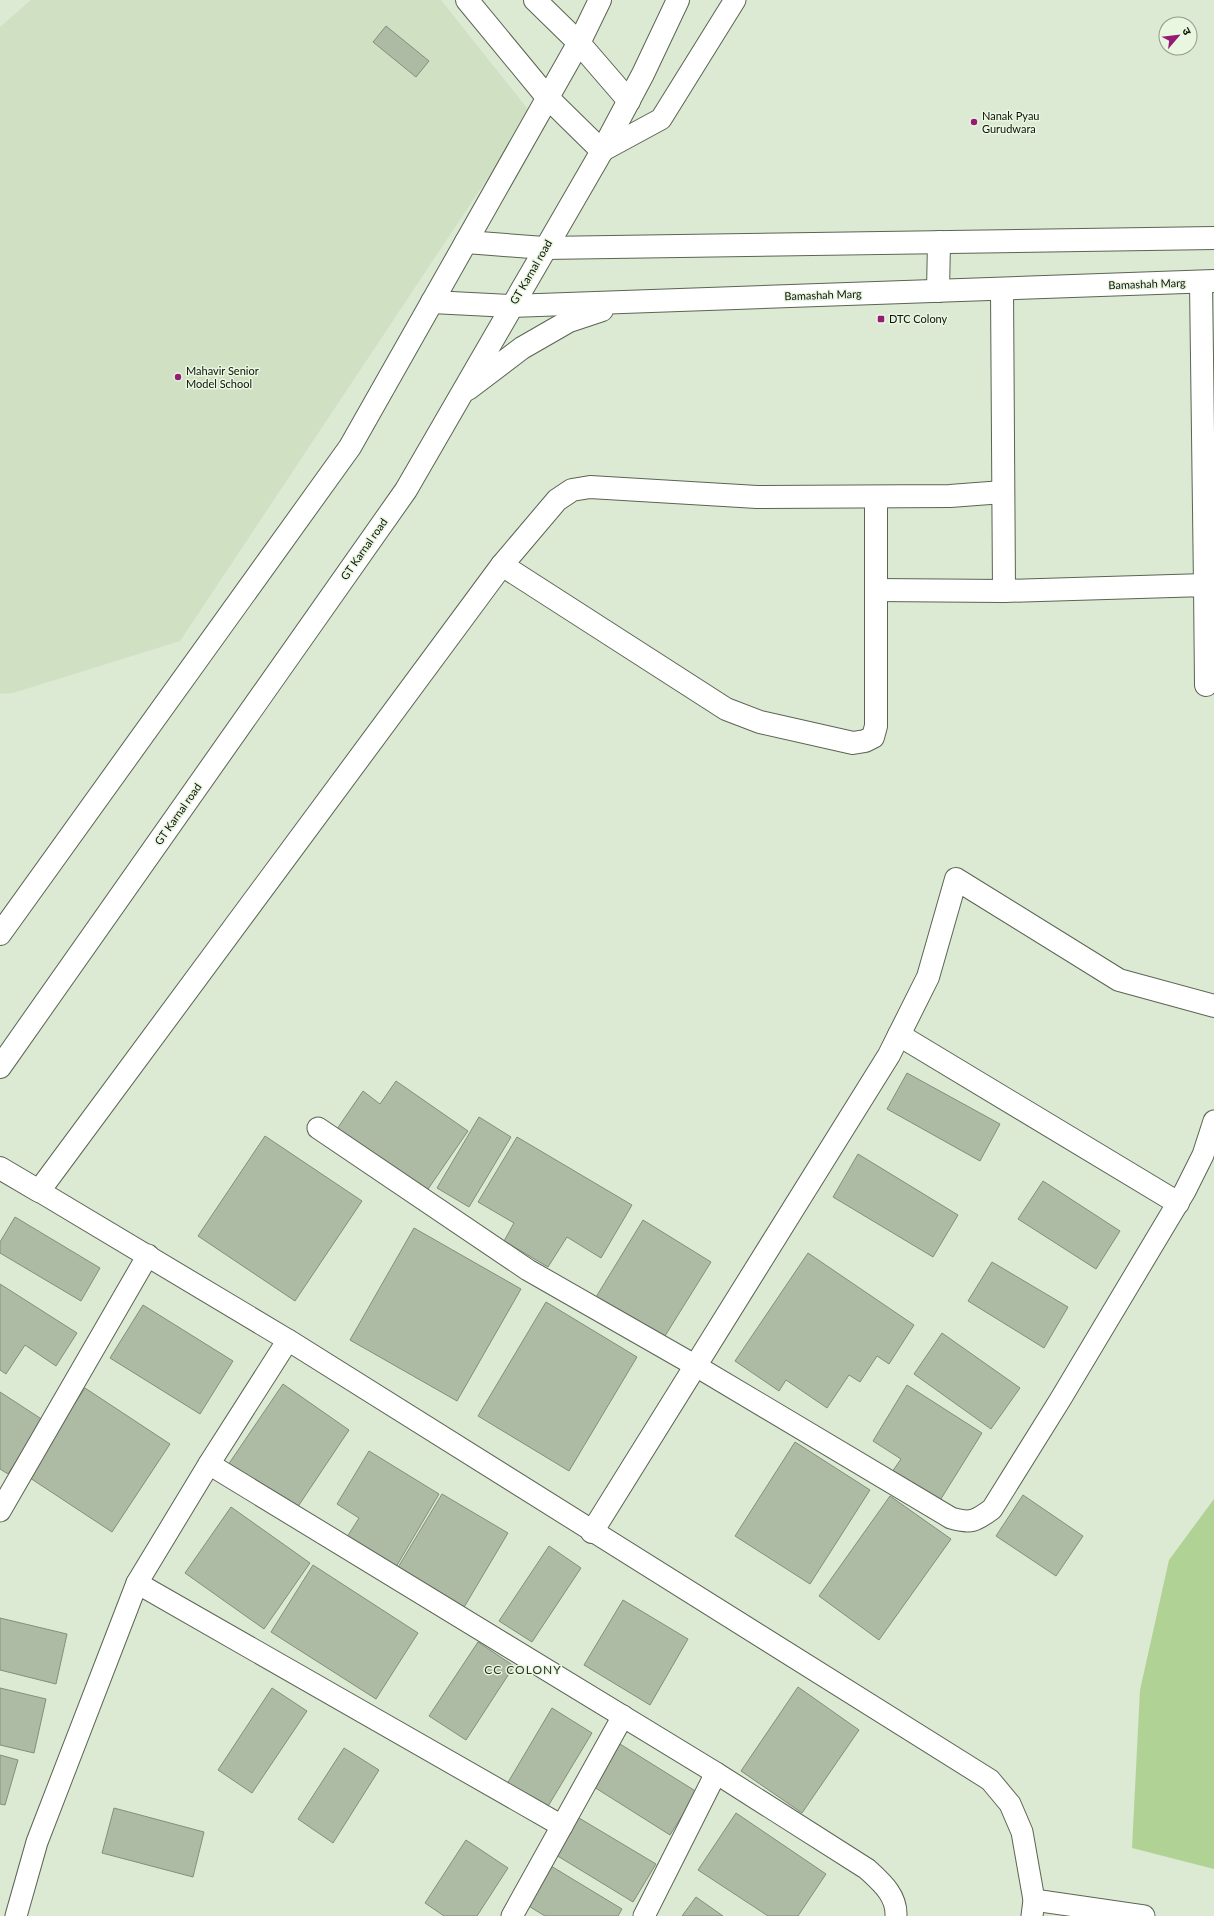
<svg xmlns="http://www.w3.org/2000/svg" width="1214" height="1916" viewBox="0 0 1214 1916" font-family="Lato,'Noto Sans Devanagari',sans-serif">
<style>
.built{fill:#cfe0c3}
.green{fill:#b0d395}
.building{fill:#adbaa4;stroke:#838f7b}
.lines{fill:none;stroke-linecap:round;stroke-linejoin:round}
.lane-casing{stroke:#5a6552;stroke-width:23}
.street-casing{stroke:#5a6552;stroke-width:24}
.secondary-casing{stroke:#5a6552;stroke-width:24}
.lane{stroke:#fff;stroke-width:21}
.street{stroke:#fff;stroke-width:22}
.secondary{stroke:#fff;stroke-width:22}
.poi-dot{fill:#961b75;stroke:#e9f6e0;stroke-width:1.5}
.labels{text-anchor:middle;stroke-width:3;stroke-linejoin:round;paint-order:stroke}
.poi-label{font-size:11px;fill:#0e120a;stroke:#e9f6e0;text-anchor:start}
.street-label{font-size:11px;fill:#0e120a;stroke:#e9f6e0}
.neighbourhood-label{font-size:12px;letter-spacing:1px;fill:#2c3624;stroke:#e9f6e0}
</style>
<rect width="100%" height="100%" fill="#dce9d3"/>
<polygon class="built" points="31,0 441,0 531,113 180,641 13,693 0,694 0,27"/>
<polygon class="green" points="1214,1499 1214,1869 1132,1848 1140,1690 1169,1560"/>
<g class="building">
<polygon points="386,26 429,61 416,77 373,42"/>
<polygon points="907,1073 1000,1124 980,1161 887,1109"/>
<polygon points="396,1081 468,1131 426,1192 337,1129 363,1091 380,1104"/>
<polygon points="479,1117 511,1137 469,1207 437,1188"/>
<polygon points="265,1136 362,1201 295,1301 198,1236"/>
<polygon points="517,1137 632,1205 601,1258 567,1237 548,1267 504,1241 514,1223 478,1202"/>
<polygon points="858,1154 958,1215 933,1257 833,1197"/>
<polygon points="1043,1181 1120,1231 1096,1269 1018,1219"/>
<polygon points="15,1217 100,1268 81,1301 0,1253 0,1242"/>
<polygon points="643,1220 711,1262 660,1344 593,1302"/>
<polygon points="414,1228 521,1289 457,1401 350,1340"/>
<polygon points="808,1253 914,1325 889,1364 877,1356 860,1382 849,1375 827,1408 786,1380 779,1391 735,1361"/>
<polygon points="992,1262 1068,1307 1044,1348 968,1301"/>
<polygon points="0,1284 77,1333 56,1366 25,1345 6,1374 0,1370"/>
<polygon points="546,1302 637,1357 569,1471 478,1416"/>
<polygon points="143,1305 233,1361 200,1414 110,1358"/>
<polygon points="942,1333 1020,1388 991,1429 914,1374"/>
<polygon points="283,1384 349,1430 295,1511 228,1465"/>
<polygon points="907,1385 982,1433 939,1502 892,1472 901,1459 873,1441"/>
<polygon points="85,1388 170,1444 112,1532 27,1476"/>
<polygon points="0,1392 43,1420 8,1474 0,1469"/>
<polygon points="795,1442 870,1490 810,1584 735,1536"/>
<polygon points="369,1451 439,1494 396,1567 347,1537 359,1518 337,1504"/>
<polygon points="442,1494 508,1533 463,1609 397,1569"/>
<polygon points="1023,1495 1083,1536 1056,1576 996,1536"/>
<polygon points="890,1496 951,1539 879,1640 819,1596"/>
<polygon points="231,1507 310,1563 264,1629 185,1573"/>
<polygon points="549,1546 581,1568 532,1642 499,1621"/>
<polygon points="313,1565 418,1633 376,1699 271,1632"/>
<polygon points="623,1600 688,1639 650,1705 584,1665"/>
<polygon points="0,1618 67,1634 56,1684 0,1670"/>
<polygon points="478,1642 514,1666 466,1740 429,1716"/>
<polygon points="798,1687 859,1730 802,1813 741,1771"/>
<polygon points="0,1688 46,1699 34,1753 0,1745"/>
<polygon points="272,1688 307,1711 252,1793 218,1770"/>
<polygon points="552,1708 592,1733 547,1808 507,1784"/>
<polygon points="620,1744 697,1792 670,1835 594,1787"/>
<polygon points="344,1748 379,1770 333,1843 298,1819"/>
<polygon points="0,1755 18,1760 5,1805 0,1804"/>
<polygon points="114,1808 204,1832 193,1877 102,1853"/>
<polygon points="736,1813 826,1874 798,1916 768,1916 698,1870"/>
<polygon points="579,1818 656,1864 633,1902 556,1855"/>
<polygon points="466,1840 508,1868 477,1916 444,1916 425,1903"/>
<polygon points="551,1866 622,1909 618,1916 545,1916 527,1905"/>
<polygon points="696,1897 723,1916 682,1916"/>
</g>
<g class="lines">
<defs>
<g id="lane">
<polyline points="602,151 661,119 735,0"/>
<path d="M318 1128 528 1270 696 1366 951 1518C971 1524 976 1521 992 1509L1060 1400 1185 1191 1203 1155 1214 1121"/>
<polyline points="39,1191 288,1340 209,1464 716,1773 644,1916"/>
<polyline points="288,1340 990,1780 1010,1804 1022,1832 1034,1900 1032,1916"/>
<polyline points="0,1511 148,1255"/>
<polyline points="137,1583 562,1826"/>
<path d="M716 1773 867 1869C881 1882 897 1895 896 1916"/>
<polyline points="1034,1900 1144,1916"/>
<polyline points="16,1916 37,1842 137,1583 209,1464"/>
<polyline points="512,1916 623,1716"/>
</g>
<g id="street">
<polyline points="467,0 547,97 602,151"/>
<polyline points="535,0 579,43 629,101"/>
<polyline points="1201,282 1205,585 1214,586"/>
<polyline points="1002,289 1004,591 1205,585 1206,685"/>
<polyline points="502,565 726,709 760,722 853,743 865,741 873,737 876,726 876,497"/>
<polyline points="876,590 1004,591"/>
<polyline points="899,1035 1178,1203"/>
<polyline points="0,1168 39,1191 502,565 557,500 572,490 590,487 757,497 950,496 1003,492"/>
<polyline points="592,1532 889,1055 928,977 956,879 1119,980 1214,1006"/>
</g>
<g id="secondary">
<polyline points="466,242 544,248 1214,238"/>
<polyline points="938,291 939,242"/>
<polyline points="432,302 511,306 1214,281"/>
<polyline points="468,389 522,348 569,321 602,310"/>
<polyline points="0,934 350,447 582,37 600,0"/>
<polyline points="0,1067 406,490 602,151 643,74 678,0"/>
</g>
</defs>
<use href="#lane" class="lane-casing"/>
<use href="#street" class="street-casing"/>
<use href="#secondary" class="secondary-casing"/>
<use href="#lane" class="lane"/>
<use href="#street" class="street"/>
<use href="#secondary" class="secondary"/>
</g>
<g class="poi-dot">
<circle cx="974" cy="122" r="4"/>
<rect x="877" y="315" width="8" height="8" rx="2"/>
<circle cx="178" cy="377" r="4"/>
</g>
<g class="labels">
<g class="poi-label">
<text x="982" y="120">Nanak Pyau<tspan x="982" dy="13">Gurudwara</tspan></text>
<text x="889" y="323">DTC Colony</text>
<text x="186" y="375">Mahavir Senior<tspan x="186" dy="13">Model School</tspan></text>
</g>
<g class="street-label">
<text transform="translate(531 272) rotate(-60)" y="4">GT Karnal road</text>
<text transform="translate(1147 284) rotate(-2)" y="4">Bamashah Marg</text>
<text transform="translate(823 295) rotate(-2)" y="4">Bamashah Marg</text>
<text transform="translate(364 549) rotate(-55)" y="4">GT Karnal road</text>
<text transform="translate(178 814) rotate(-55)" y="4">GT Karnal road</text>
</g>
<g class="neighbourhood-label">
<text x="523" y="1674">CC COLONY</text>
</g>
</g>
<g transform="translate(1178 36) rotate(62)"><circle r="19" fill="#e9f6e0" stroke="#919b8a"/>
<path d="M0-3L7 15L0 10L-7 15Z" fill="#961b75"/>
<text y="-6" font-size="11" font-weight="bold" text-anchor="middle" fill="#0e120a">उ</text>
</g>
</svg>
